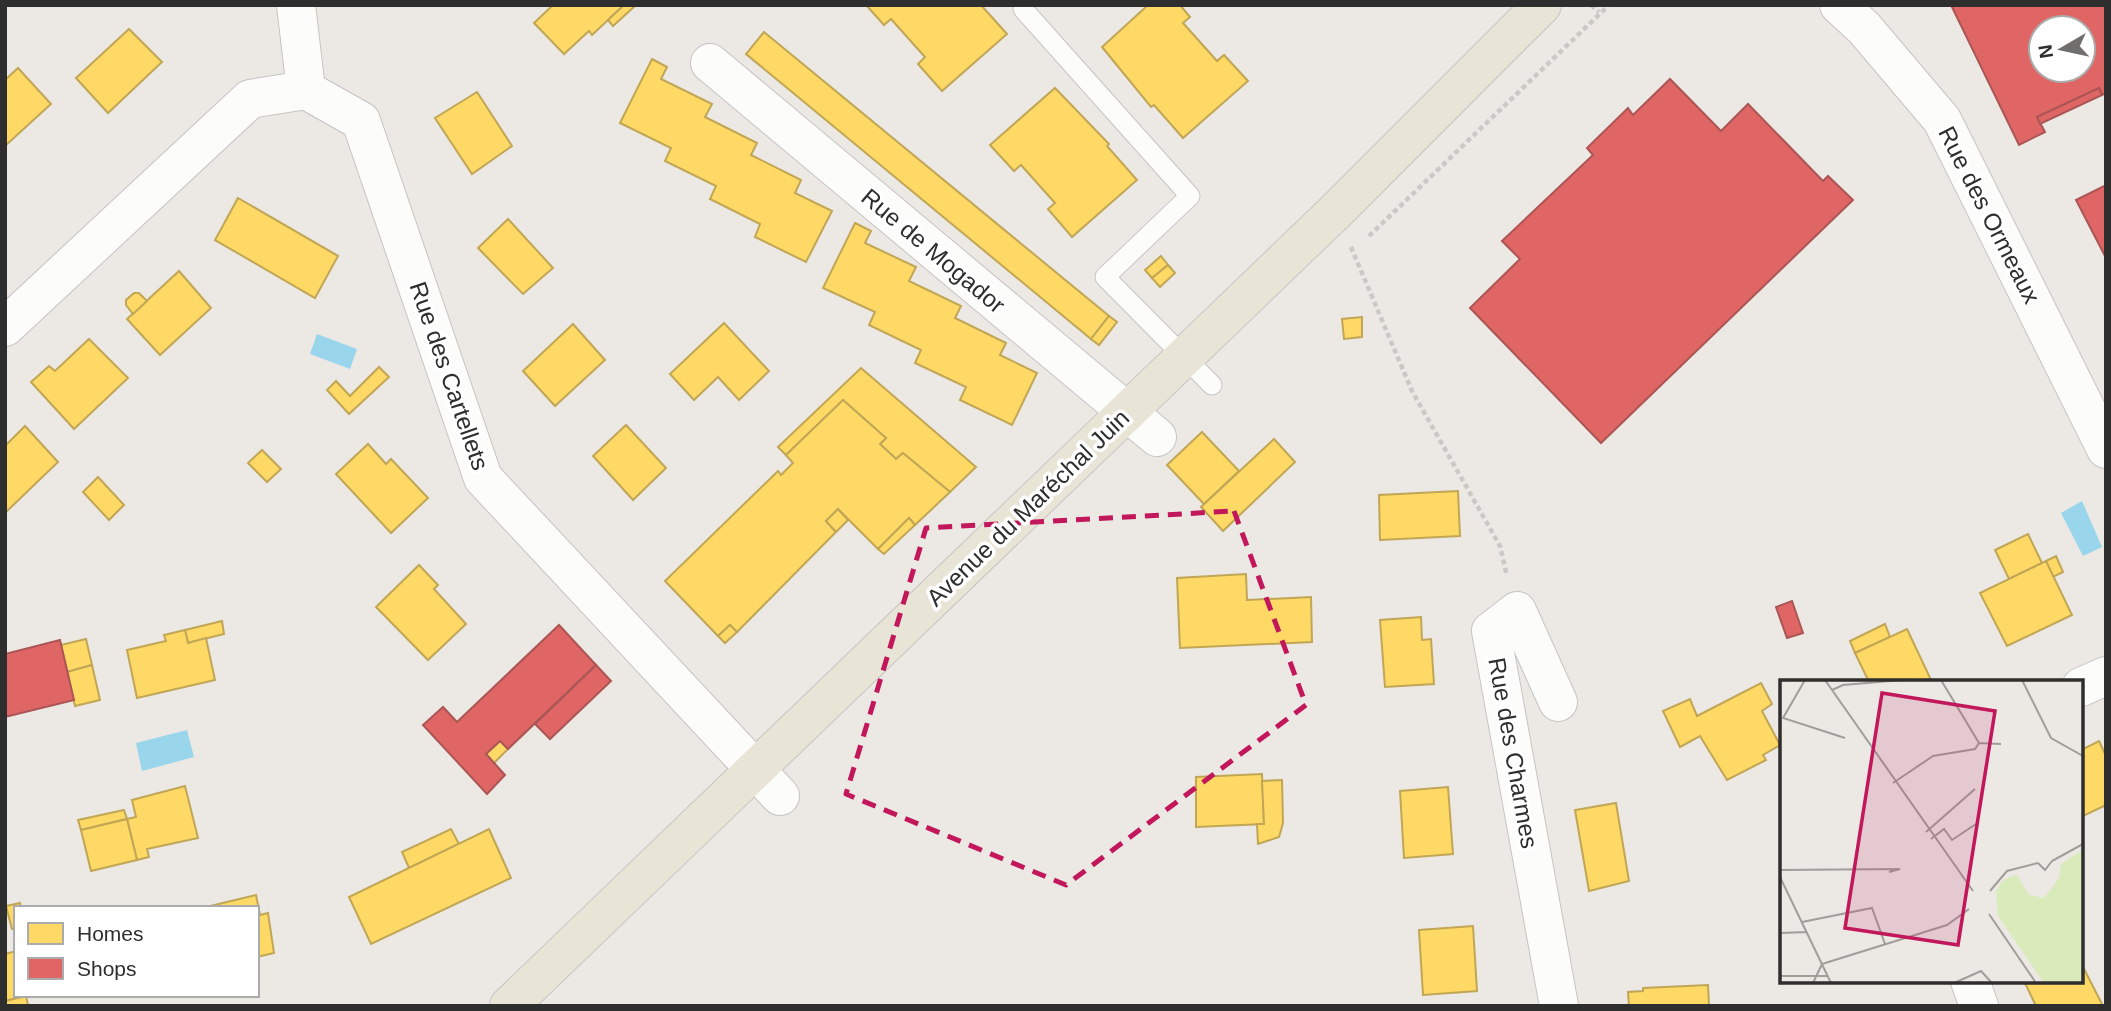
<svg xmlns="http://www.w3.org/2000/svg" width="2111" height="1011" viewBox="0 0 2111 1011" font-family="Arial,sans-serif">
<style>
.water{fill:#99d6ec}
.homes{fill:#ffd966;stroke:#c0a655;stroke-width:2}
.shops{fill:#e06666;stroke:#ab5555;stroke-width:2;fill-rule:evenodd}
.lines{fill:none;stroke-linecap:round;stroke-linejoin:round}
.service-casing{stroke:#c5c4c5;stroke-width:21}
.minor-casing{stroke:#c5c4c5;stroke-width:40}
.primary-casing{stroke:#c6c5c4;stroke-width:40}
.path{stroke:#c9c9c8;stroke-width:4.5;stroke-dasharray:5 3.5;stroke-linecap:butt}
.service{stroke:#fcfcfb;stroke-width:19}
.minor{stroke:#fcfcfb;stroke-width:38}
.primary{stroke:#e8e4d6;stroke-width:38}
.marked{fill:none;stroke:#c2185b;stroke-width:5;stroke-dasharray:14 9;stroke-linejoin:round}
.labels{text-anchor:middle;stroke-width:7;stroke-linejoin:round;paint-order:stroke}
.street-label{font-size:24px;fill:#2e2e2e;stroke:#fff}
.inset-road{fill:none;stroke:#a09e9b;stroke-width:2}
.view{fill:#c2185b;fill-opacity:0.15;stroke:#c2185b;stroke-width:3.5}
.inset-edge{fill:none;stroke:#2e2e2e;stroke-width:3.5}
</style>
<rect width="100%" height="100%" fill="#ece8e4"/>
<g class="water">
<polygon points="317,334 357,349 350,369 310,354"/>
<polygon points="2082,501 2102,547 2083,556 2061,513"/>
<polygon points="187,730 194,757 142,771 136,743"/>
</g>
<g class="homes">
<polygon points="553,5 624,5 592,35 589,31 564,54 534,23"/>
<polygon points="624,5 636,5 613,26 608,20"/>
<polygon points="866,5 981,5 1007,34 942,91 918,64 925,57 891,19 884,25"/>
<polygon points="1148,5 1180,5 1190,17 1183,23 1217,61 1224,55 1248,81 1183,138 1154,105 1151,107 1102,47"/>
<polygon points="129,29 162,62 108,113 76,78"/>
<polygon points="764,32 1109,316 1091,339 746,54"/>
<polygon points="652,59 667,67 661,79 712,104 705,117 757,143 751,155 801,180 795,193 832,211 806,262 755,237 760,224 710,199 716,186 665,161 671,148 620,123"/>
<polygon points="18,68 51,104 5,146 5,80"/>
<polygon points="1055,88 1109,144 1107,146 1137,180 1072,237 1048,209 1055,203 1021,165 1014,171 990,145"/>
<polygon points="477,92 512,146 472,174 435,118"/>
<polygon points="238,198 338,256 315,298 215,240"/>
<polygon points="508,219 553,268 523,294 478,248"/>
<polygon points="855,223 871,231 865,243 916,267 909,281 961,306 955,318 1006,343 1000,355 1037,373 1012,425 960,400 966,387 915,363 921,350 869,325 875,312 823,288"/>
<polygon points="1161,256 1168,265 1152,278 1145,270"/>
<polygon points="1168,265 1175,273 1160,287 1152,278"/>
<polygon points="179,271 211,308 160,355 127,319"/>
<polygon points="134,293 139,293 147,301 133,314 126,305 126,300"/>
<polygon points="1109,316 1117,322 1099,345 1091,339"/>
<polygon points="1362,317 1362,337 1344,339 1342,319"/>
<polygon points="724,323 769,371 739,400 718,377 694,400 670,374"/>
<polygon points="573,324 605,360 555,406 523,371"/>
<polygon points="89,339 128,378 74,429 31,382 49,366 55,371"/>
<polygon points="379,367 389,377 349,414 327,390 336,381 350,396"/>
<polygon points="861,368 976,467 950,492 903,453 896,459 880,444 886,438 843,400 786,455 778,447"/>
<polygon points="843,400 886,438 880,444 896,459 903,453 950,492 915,525 909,518 878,549 838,509 826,521 836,532 737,632 730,625 718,636 665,581 778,471 781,475 793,463 786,455"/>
<polygon points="626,425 666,468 633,500 593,456"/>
<polygon points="25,426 58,462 5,513 5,446"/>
<polygon points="1202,432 1239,471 1204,504 1167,465"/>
<polygon points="1274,439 1295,462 1223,531 1201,507"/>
<polygon points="368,444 386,464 391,459 428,498 391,533 336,474"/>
<polygon points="262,450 281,469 267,482 248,463"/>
<polygon points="98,477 124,505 109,520 83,492"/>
<polygon points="1458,491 1460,536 1380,540 1379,495"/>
<polygon points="838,509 848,520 836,532 826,521"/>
<polygon points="909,518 915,525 884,554 878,549"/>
<polygon points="2028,534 2042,563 2009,579 1995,550"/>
<polygon points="2056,556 2063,572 2053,577 2046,561"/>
<polygon points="2046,561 2072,615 2007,646 1980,593"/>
<polygon points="419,565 438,585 434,589 466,624 428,660 376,607"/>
<polygon points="1246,574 1247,600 1311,597 1312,642 1180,648 1177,578"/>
<polygon points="1421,617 1422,640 1431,639 1434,684 1385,687 1380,620"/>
<polygon points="222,621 224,634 188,643 185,630"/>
<polygon points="1885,624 1890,637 1855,653 1850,641"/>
<polygon points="730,625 737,632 725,643 718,636"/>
<polygon points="1907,629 1932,682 1869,682 1855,653"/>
<polygon points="185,630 188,643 206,638 215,680 137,698 127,650 166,641 164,635"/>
<polygon points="86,639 92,665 67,672 61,645"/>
<polygon points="92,665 100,700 75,706 67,672"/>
<polygon points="1761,683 1772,704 1762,711 1780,745 1763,755 1766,760 1727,780 1700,736 1680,747 1663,711 1690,699 1697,716"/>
<polygon points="500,741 508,749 494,763 486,754"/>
<polygon points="2099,741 2106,756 2106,805 2081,817 2081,750"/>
<polygon points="1262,774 1264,824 1196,827 1196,777"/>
<polygon points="1282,780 1283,823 1279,837 1258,844 1257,824 1264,824 1262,781"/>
<polygon points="185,786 198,838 147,849 149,857 137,860 127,819 136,817 132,800"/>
<polygon points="1448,787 1453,854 1404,858 1400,791"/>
<polygon points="1616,803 1629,881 1589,891 1575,810"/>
<polygon points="124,810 127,819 81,830 78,820"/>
<polygon points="127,819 137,860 91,871 81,830"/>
<polygon points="451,829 459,844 409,868 402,852"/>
<polygon points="489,829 511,878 371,944 349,897"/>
<polygon points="256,895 260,915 268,913 274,953 257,957 257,908 202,908"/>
<polygon points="20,903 21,908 16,908 16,929 12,929 6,906"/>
<polygon points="1473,926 1477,991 1423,995 1419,930"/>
<polygon points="16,951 16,995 26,996 5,1001 5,954"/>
<polygon points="2081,963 2103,1006 2036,1006 2024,981 2081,981"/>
<polygon points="1708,985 1709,1006 1629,1006 1628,992 1643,991 1643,988"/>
<polygon points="26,996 28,1005 5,1006 5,1001"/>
</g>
<g class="shops">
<path d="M1951 5H2106V93L2102 95 2099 88 2037 117 2045 132 2019 145ZM2041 28H2083V70H2041Z"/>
<polygon points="1670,79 1721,131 1748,104 1823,181 1828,176 1853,200 1601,443 1470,308 1520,259 1502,241 1593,155 1587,148 1628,108 1633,115"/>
<polygon points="2099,88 2102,95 2040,124 2037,117"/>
<polygon points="2106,185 2106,258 2076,200"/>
<polygon points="1792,601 1803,633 1787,638 1776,607"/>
<polygon points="559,625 596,665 508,749 500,741 486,754 505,775 487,794 423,725 443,707 457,722"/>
<polygon points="60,640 74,700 5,717 5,654"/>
<polygon points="596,665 611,681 550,739 535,724"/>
</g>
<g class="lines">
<defs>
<polyline id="service" points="1023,9 1190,196 1105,277 1212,385"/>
<g id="minor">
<polyline points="296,5 306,90"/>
<polyline points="1839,5 1864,28 1942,120 2106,449"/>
<polyline points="710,63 1157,437"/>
<polyline points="5,327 250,99 306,90 361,121 483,478 780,796"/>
<polyline points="2081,687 2106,676"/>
<polyline points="1558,702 1517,611 1491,631 1559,1006"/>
<polyline points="1970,981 1979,1006"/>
</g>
<polyline id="primary" points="509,1006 1336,211 1542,5"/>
</defs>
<use href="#service" class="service-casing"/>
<use href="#minor" class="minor-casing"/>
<use href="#primary" class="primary-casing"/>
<g class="path">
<polyline points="1591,5 1599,12"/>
<polyline points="1369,236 1609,5"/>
<polyline points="1351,247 1412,391 1500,546 1507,576"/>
</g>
<use href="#service" class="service"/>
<use href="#minor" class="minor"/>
<use href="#primary" class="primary"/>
</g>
<path class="marked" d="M1234 511 1306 705 1066 885 846 794 926 528Z"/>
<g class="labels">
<g class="street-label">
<text transform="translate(1989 215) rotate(63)" y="8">Rue des Ormeaux</text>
<text transform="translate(933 251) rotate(40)" y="8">Rue de Mogador</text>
<text transform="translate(449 376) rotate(71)" y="8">Rue des Cartellets</text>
<text transform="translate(1028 508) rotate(-44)" y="8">Avenue du Maréchal Juin</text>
<text transform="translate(1513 753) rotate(80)" y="8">Rue des Charmes</text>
</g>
</g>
<g transform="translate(1780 680)">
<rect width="303" height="303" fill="#ece8e4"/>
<path d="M303 169V303H264L218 236 216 211 224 199 237 195 249 215 264 218 279 198 281 184Z" fill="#d9eabb"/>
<path class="inset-road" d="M25 0 3 38 65 58M45 0 193 211M242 0 271 58 303 76M52 10 63 5 123 0M199 63 221 64M113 103 153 76 195 69 199 63 161 0M146 152 195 109M151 159 164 149 172 160 196 144M272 181 303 164M258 183 265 190 272 181M0 190 120 189 109 192M0 197 51 303M210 211 227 191 258 183M209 234 256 303M22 242 92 228 105 264M0 253 27 252M42 284 167 245 189 229M0 296H48M33 303 42 284M174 303 201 291 212 303"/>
<path class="view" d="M102 13 215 31 178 265 65 248Z"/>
<rect width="303" height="303" class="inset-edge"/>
</g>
<rect width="2111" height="1011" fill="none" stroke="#2e2e2e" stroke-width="14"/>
<rect x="14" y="906" width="245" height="91" fill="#ffffff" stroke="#ababab" stroke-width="2"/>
<rect x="28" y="923" width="35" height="21" fill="#ffd966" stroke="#ababab" stroke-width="2"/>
<text x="77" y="941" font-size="21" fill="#2e2e2e">Homes</text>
<rect x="28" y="958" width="35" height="21" fill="#e06666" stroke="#ababab" stroke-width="2"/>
<text x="77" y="976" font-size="21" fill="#2e2e2e">Shops</text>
<g transform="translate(2062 49) rotate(261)"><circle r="33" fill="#ffffff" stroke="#ababab" stroke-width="2"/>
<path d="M0-5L12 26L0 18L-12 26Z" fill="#706f6e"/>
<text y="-10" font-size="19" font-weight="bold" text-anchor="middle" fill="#2e2e2e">N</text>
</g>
</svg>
